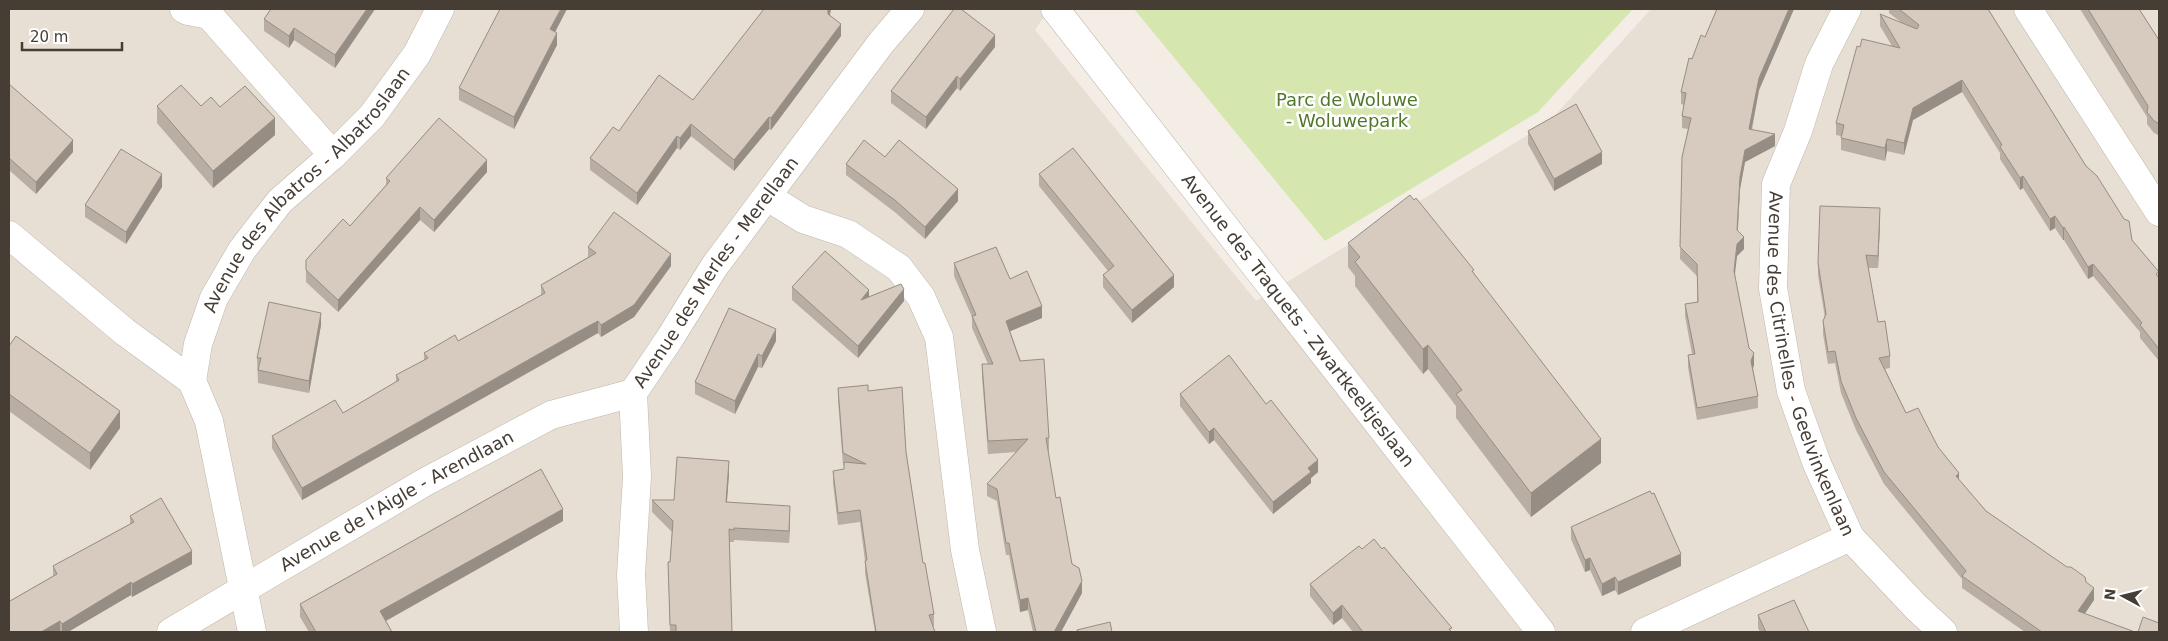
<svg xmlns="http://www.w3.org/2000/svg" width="2168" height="641" viewBox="0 0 2168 641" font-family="'DejaVu Sans',sans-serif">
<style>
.residential{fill:#e7ded4}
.green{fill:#d5e7af}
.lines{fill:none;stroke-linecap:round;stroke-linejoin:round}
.minor-casing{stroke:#c1b7ac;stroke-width:29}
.minor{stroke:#fff;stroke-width:28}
.wall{fill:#b9aea3}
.shaded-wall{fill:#968d85}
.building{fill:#d7cabe;stroke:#968d85}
.labels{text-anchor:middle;stroke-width:5;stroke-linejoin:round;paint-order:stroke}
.park-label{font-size:18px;fill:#517729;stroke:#fff}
.street-label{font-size:18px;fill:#463d35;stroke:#fff}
</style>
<rect width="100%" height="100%" fill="#f3ede6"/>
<polygon class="residential" points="9,9 1049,9 1035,30 1256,301 1549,122 1651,9 2159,9 2159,632 9,632"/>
<polygon class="green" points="1134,9 1633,9 1538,112 1325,241"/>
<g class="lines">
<defs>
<g id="minor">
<polyline points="184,9 188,11 209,15 333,155"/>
<path id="s1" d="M1055 9 1541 632"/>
<path id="s2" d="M1847 9 1819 64 1798 131 1776 184 1773 288 1791 391 1817 464 1850 537 1916 607 1943 632"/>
<polyline points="2028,9 2159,212"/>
<polyline points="768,197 803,219 848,234 899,268 921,297 939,337 965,550 982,632"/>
<polyline points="9,235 125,332 192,381 209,421 252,632"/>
<path id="s3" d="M192 381 198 344 214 298 242 250 280 201 333 155 372 116 417 54 440 9"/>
<path id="s4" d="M171 632 425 482 551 415 633 393"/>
<path id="s5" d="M634 632 631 575 637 477 633 393 670 338 714 267 881 43 910 9"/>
<polyline points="1645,632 1850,537"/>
</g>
</defs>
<use href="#minor" class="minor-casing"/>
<use href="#minor" class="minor"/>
</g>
<g class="wall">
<polygon points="271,9 375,9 335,68 294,40 289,48 264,31 264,19"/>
<polygon points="1717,9 1794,9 1759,90 1752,130 1775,146 1745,162 1740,189 1738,231 1744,249 1737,256 1734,276 1749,348 1754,365 1753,369 1758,396 1758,408 1697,420 1688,367 1688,355 1692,354 1685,316 1685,304 1697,302 1697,276 1680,259 1682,157 1688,129 1682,128 1682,116 1684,105 1681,104 1681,92 1692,59 1705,37"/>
<polygon points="1889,9 1988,9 2132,240 2159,278 2159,361 2140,338 2140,332 2093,276 2088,279 2064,240 2063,240 2055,228 2050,231 2023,188 2020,190 2000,159 2000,153 1962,92 1913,120 1904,155 1887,151 1885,161 1841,150 1841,136 1836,135 1836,123 1860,47 1892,46 1880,26 1880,14 1902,23 1889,13"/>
<polygon points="2080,9 2139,9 2159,40 2159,137 2158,135 2154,133 2147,124 2147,117"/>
<polygon points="830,15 841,36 771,130 769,129 734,171 691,136 680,150 677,148 637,205 590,170 590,158 619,131 693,100"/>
<polygon points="557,45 514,129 459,100 459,88"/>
<polygon points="995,47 960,91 957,88 926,129 891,103 891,91"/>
<polygon points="9,84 73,152 36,194 9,170"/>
<polygon points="157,106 201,106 220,107 275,135 213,188 157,123"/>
<polygon points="1528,131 1602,164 1554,191 1528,144"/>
<polygon points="885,157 958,201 925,239 896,213 846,175 846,164"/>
<polygon points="487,172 434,232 420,220 338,312 306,282 306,260 350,226 386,185 386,178"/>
<polygon points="1039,174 1174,287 1132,323 1103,287 1103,275 1108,271 1039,186"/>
<polygon points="162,187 126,244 85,217 85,205"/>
<polygon points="1880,221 1878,268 1868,268 1878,322 1890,356 1890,368 1885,369 1906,413 1938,447 1959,480 1986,511 2086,582 2094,600 2084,614 2135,632 2025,632 1962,588 1962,579 1884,484 1856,430 1841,393 1835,363 1828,364 1823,334 1823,321 1825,318 1818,275 1818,263"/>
<polygon points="1348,243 1474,273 1601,463 1531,517 1456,418 1456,406 1428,369 1423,374 1355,286 1355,276 1348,267"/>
<polygon points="588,247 671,266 634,317 601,337 598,333 574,347 302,500 272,448 272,436 343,413 396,382 396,375 424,360 424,353 458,341 541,295 541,285 588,257"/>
<polygon points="954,263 1010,279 1042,318 1010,331 1049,438 1049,450 1048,451 1056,498 1072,564 1082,593 1061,632 1033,632 1028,610 1020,612 1009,555 1006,555 997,501 987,496 987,484 1016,452 988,454 982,377 982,364 988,364 972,328 972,317 954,276"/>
<polygon points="792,287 869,297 904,301 858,358 792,300"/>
<polygon points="321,325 309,393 258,383 257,358"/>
<polygon points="776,341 762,368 758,367 735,414 695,394 695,382"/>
<polygon points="9,346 120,428 90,470 9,411"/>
<polygon points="838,388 868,391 906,452 923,563 934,614 934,626 933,626 935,632 875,632 865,573 865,561 860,522 838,525 833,483 833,471 844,469 844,465 843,465 838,400"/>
<polygon points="1180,394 1318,472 1311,478 1311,483 1273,514 1214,440 1209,444 1180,406"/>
<polygon points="729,473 727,502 790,519 789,543 734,540 734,542 729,542 732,632 670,632 668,562 670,562 672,532 652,512 652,500 674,500"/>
<polygon points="130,516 192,564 132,597 131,595 68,632 9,632 10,601 53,576 53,566 130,524"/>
<polygon points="563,521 386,621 392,632 309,632 300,617 300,604"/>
<polygon points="1571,527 1681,566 1618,595 1615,590 1602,596 1590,570 1585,572 1571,539"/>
<polygon points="1362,549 1382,549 1452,632 1353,632 1342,618 1333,625 1310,596 1310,584"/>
<polygon points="1758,615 1809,632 1760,632 1758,628"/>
</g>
<g class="shaded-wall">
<polygon points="367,9 375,9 335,68 335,55"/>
<polygon points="561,9 567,9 550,42 550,29"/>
<polygon points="828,9 831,9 828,26"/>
<polygon points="1789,9 1794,9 1759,90 1749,141 1749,129 1759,78"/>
<polygon points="841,24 841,36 771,130 771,118"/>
<polygon points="294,28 294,40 289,48 289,36"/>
<polygon points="557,33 557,45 514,129 514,117"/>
<polygon points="995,35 995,47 960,91 960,79"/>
<polygon points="957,76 957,88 926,129 926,117"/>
<polygon points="1962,80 1962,92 1913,120 1904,155 1904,143 1913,108"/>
<polygon points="769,117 769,129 734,171 734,160"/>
<polygon points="275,118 275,135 213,188 213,171"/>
<polygon points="691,124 691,136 680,150 680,138"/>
<polygon points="1775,134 1775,146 1745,162 1740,189 1737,242 1740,177 1745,150"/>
<polygon points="677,136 677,148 637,205 637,193"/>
<polygon points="1887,139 1887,151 1885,161 1885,148"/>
<polygon points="73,140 73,152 36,194 36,182"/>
<polygon points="1602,152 1602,164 1554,191 1554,179"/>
<polygon points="487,160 487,172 434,232 434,220"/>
<polygon points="162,174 162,187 126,244 126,232"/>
<polygon points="2023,176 2023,188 2020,190 2020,178"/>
<polygon points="958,189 958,201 925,239 925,227"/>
<polygon points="420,207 420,220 338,312 338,300"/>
<polygon points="1880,208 1880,221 1878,268 1878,256"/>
<polygon points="2055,216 2055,228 2050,231 2050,219"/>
<polygon points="2064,227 2064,240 2063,240 2063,228"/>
<polygon points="1744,237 1744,249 1737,256 1734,283 1734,271 1737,244"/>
<polygon points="671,254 671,266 634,317 601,337 601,325"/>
<polygon points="2093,264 2093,276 2088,279 2088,267"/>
<polygon points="1174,275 1174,287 1132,323 1132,310"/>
<polygon points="904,289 904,301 858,358 858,346"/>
<polygon points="869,290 869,303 861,300"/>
<polygon points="1042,306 1042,318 1006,333 1006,321"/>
<polygon points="321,313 321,325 309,393 309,381"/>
<polygon points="598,321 598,333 302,500 302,488"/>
<polygon points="776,329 776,341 762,368 762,356"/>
<polygon points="1428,345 1428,369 1423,374 1423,349"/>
<polygon points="1754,353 1754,365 1751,373 1751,361"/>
<polygon points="758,354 758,367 735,414 735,401"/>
<polygon points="120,411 120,428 90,470 90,453"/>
<polygon points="1214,428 1214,440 1209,444 1209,432"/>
<polygon points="1601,439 1601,463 1531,517 1531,493"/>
<polygon points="1318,460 1318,472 1311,478 1311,483 1273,514 1273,502 1308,468"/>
<polygon points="729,461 729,473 726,514 726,502"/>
<polygon points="1959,473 1959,485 1956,476"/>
<polygon points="790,506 790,519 789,543 789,531"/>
<polygon points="563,509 563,521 380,624 380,611"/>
<polygon points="192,551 192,564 132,597 132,584"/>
<polygon points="1681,554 1681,566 1618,595 1618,582"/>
<polygon points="1590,558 1590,570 1585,572 1585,560"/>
<polygon points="1615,577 1615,590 1602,596 1602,584"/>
<polygon points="1082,581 1082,593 1061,632 1054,632"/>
<polygon points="131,582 131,595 68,632 62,632 62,624"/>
<polygon points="2094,588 2094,600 2078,624 2078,611"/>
<polygon points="1028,598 1028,610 1020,612 1020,600"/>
<polygon points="1342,605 1342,618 1333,625 1333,613"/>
<polygon points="60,621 60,632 41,632"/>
</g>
<g class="building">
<polygon points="271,9 367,9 335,55 294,28 289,36 264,19"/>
<polygon points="500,9 561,9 550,29 557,33 514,117 459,88"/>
<polygon points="764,9 828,9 828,14 841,24 771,118 769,117 734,160 691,124 680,138 677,136 637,193 590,158 613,127 619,131 659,75 693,100"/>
<polygon points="954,9 961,9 995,35 960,79 957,76 926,117 891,91"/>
<polygon points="1717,9 1789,9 1759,78 1749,129 1775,134 1745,150 1740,177 1737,230 1744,237 1737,244 1734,271 1749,348 1754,353 1751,361 1758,396 1697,408 1688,355 1695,354 1685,304 1698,302 1697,264 1680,247 1682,157 1691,118 1682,116 1686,93 1681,92 1689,58 1692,59 1701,35 1705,37"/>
<polygon points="1899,9 1988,9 2086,166 2097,176 2124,219 2129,221 2132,240 2159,272 2156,274 2159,278 2159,349 2140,325 2142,323 2093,264 2088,267 2064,227 2063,228 2055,216 2050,219 2023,176 2020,178 2000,147 2002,145 1962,80 1913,108 1904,143 1887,139 1885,148 1841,138 1844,125 1836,123 1857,46 1860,47 1862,39 1900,48 1880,14 1917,29 1919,25"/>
<polygon points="2088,9 2139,9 2159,40 2159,125 2158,123 2154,121 2147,112 2148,106"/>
<polygon points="9,84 73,140 36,182 9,158"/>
<polygon points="181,85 201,106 211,97 220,107 245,86 275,118 213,171 157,106"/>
<polygon points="1576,104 1602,152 1554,179 1528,131"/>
<polygon points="439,118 487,160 434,220 420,207 338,300 306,270 306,260 343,219 350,226 390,181 386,178"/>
<polygon points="864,140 885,157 899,140 958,189 925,227 896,201 846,164"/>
<polygon points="1073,148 1174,275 1132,310 1103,275 1114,266 1039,174"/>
<polygon points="121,149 162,174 126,232 85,205"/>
<polygon points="1410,195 1414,200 1416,198 1474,270 1472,271 1601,439 1531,493 1456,394 1462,390 1428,345 1423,349 1355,262 1360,257 1348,243"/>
<polygon points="1820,206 1880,208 1878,256 1866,255 1878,322 1885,321 1890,356 1879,358 1906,413 1918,408 1938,447 1959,473 1956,476 1986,511 2067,567 2071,567 2085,577 2086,582 2094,588 2078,611 2135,632 2042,632 1962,576 1966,571 1884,472 1856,418 1841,381 1835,351 1828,352 1823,321 1826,314 1818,263"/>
<polygon points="614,212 671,254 634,305 601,325 598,321 574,334 302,488 272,436 335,400 343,413 399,380 396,375 428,358 424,353 455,335 458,341 545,293 541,285 596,253 588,247"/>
<polygon points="996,247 1010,279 1027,271 1042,306 1006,321 1020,361 1044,359 1049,438 1046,438 1056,498 1060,497 1072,564 1079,568 1082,581 1054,632 1036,632 1028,598 1020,600 1009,543 1006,543 997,489 987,484 1028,439 988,441 982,364 993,364 972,316 976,315 954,263"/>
<polygon points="825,251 869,290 861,300 901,284 904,289 858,346 792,287"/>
<polygon points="269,302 321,313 309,381 258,370 261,358 257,358"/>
<polygon points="729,308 776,329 762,356 758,354 735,401 695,382"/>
<polygon points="16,336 120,411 90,453 9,394 9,346"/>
<polygon points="1229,355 1266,404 1271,400 1318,460 1308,468 1311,472 1273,502 1214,428 1209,432 1180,394"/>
<polygon points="868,385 868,391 902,387 906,452 923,563 925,563 934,614 929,615 935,632 876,632 865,561 867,560 860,510 838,513 833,471 844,469 844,462 866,464 843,453 838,388"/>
<polygon points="677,457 729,461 726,502 790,506 789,531 734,528 734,530 729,529 732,632 676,632 676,625 670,625 668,562 670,562 673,521 652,500 674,500"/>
<polygon points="541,469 563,509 380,611 392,632 316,632 300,604"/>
<polygon points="1650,491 1652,494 1654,493 1681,554 1618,582 1615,577 1602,584 1590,558 1585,560 1571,527"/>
<polygon points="161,498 192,551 132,584 131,582 62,624 60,621 41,632 9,632 9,599 10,601 57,574 53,566 134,522 130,516"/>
<polygon points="1374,539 1382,549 1384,547 1452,628 1449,629 1451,632 1363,632 1342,605 1333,613 1310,584 1359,546 1362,549"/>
<polygon points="1794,600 1809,632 1766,632 1758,615"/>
<polygon points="2143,617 2159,623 2159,632 2138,632"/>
<polygon points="1110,622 1112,632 1077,632 1077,630"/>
</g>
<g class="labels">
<g class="park-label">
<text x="1347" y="106">Parc de Woluwe<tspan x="1347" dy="21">- Woluwepark</tspan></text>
</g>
<g class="street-label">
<text dy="6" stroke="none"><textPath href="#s3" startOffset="229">Avenue des Albatros - Albatroslaan</textPath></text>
<text dy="6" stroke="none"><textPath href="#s5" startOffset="386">Avenue des Merles - Merellaan</textPath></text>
<text dy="6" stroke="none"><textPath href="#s1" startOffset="395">Avenue des Traquets - Zwartkeeltjeslaan</textPath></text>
<text dy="6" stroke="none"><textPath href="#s2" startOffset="375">Avenue des Citrinelles - Geelvinkenlaan</textPath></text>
<text dy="6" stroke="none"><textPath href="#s4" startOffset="261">Avenue de l'Aigle - Arendlaan</textPath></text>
</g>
</g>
<rect width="2168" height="641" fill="none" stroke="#463d35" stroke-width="20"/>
<g transform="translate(2123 596) rotate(277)" stroke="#ffffff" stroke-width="4" paint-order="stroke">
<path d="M0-4L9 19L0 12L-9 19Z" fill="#463d35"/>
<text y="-8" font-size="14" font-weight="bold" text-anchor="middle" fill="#463d35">N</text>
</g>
<path d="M22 42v8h100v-8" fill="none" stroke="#463d35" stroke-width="2.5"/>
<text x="30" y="42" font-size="15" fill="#463d35" stroke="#ffffff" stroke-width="4" paint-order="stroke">20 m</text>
</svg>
